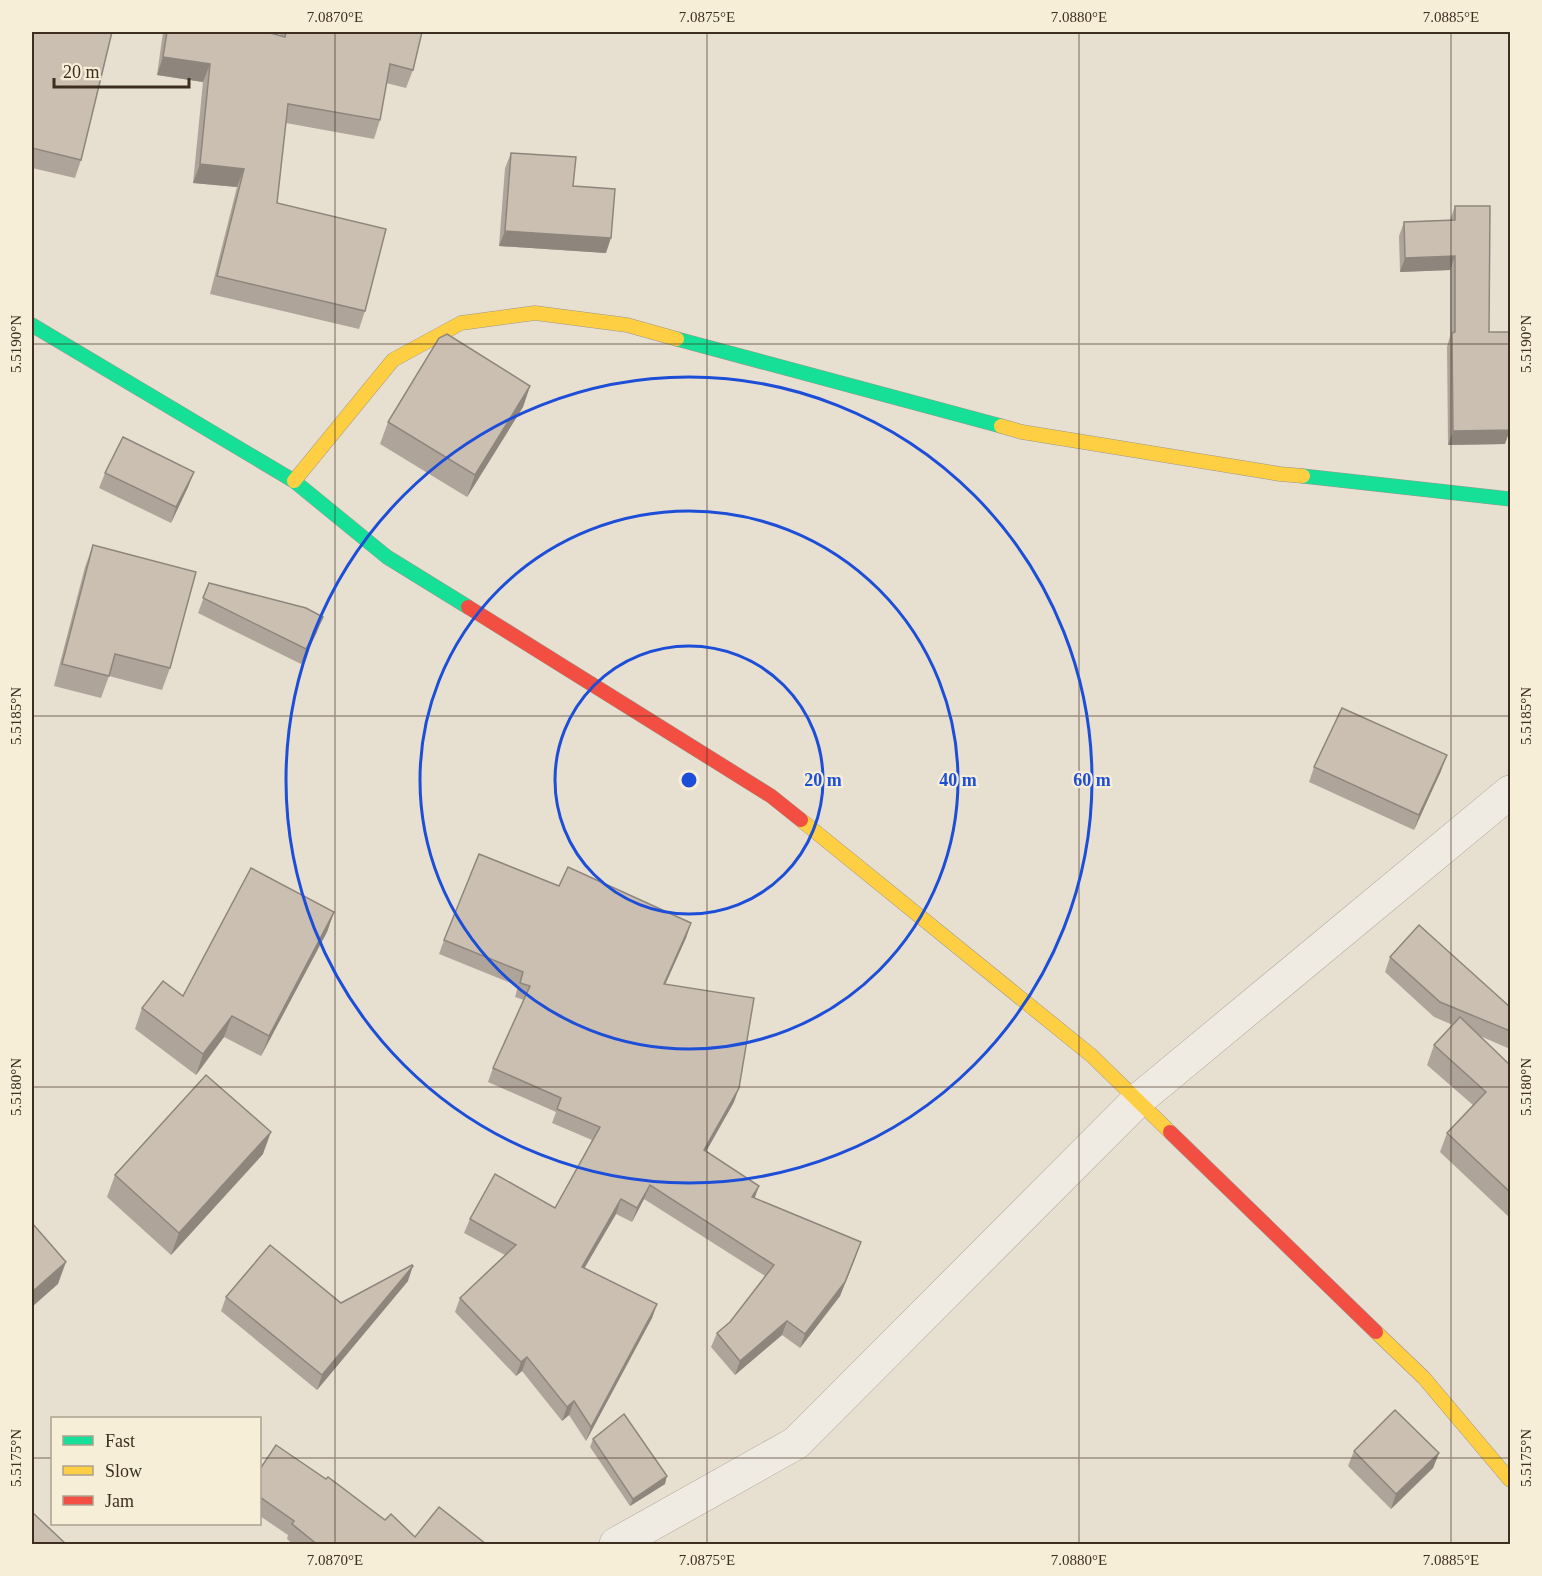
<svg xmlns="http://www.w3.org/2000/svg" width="1542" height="1576" viewBox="0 0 1542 1576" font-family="'Times New Roman',serif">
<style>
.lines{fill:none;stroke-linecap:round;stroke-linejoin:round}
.street-casing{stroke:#ada599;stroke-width:34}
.fast-casing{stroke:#9c958a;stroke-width:15}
.slow-casing{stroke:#9c958a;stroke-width:15}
.jam-casing{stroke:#9c958a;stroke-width:15}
.street{stroke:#efebe3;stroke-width:33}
.fast{stroke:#16e098;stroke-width:14}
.slow{stroke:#ffcf43;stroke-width:14}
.jam{stroke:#f24e42;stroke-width:14}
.wall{fill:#afa499}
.shaded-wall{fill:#8e867d}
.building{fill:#cbbfb2;stroke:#8e867d;stroke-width:1.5}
.ticks{fill:none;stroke:#3d2e20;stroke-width:1.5;stroke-opacity:0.45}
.ring{fill:none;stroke:#1d4ed8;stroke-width:3}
.centre{fill:#1d4ed8;stroke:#f7eed8;stroke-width:3}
.ring-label{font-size:18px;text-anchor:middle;font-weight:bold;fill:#1d4ed8;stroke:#f7eed8;stroke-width:4.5;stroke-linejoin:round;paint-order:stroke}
.neatline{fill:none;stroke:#3d2e20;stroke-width:2}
.ticks-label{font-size:15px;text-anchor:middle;fill:#3d2e20}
</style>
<rect width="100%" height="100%" fill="#e7e0d1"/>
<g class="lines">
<defs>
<polyline id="street" points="616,1544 796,1443 1137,1101 1510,792"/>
<g id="fast">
<polyline points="32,325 294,481 387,557 468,607"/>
<polyline points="677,339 1001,426"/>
<polyline points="1303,476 1510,499"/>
</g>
<g id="slow">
<polyline points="1001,426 1022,432 1280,474 1303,476"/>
<polyline points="294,481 393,360 461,323 535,313 627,325 677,339"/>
<polyline points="801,820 1092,1056 1170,1132"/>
<polyline points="1376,1332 1424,1378 1510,1480"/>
</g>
<g id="jam">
<polyline points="468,607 771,796 801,820"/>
<polyline points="1170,1132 1376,1332"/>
</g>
</defs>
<use href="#street" class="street-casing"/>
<use href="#fast" class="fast-casing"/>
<use href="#slow" class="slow-casing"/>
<use href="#jam" class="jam-casing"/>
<use href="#street" class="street"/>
<use href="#fast" class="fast"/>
<use href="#slow" class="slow"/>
<use href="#jam" class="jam"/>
</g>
<g class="wall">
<polygon points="32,32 81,160 75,178 32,168"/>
<polygon points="163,32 267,32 280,35 281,32 422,32 413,70 406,88 386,83 380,120 374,139 286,123 277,203 365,311 359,329 210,294 237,187 193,183 203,82 157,75"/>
<polygon points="511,153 573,186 606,253 499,246 505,168"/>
<polygon points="1455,206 1489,332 1505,444 1448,445 1447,347 1450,336 1450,270 1400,272 1399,236 1404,222 1450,220"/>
<polygon points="530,386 523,407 467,497 380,444 388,422"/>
<polygon points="194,472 188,487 171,523 99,488 105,473"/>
<polygon points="93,545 170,668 162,690 109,676 101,698 54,686 85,567"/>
<polygon points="209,583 317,632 301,664 198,613"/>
<polygon points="1314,767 1441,771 1414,830 1309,782"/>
<polygon points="559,886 691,923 686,938 665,985 734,1102 706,1151 755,1198 856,1256 840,1296 800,1348 782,1335 735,1375 711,1347 717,1333 730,1322 765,1276 644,1199 632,1222 616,1214 584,1268 657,1304 652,1318 586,1441 569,1415 562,1421 522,1371 516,1376 455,1312 460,1298 505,1255 464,1233 470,1219 555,1208 592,1140 552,1123 556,1112 488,1082 493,1068 524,1000 515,997 518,986 439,954 444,940"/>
<polygon points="334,912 327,932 261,1056 224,1037 196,1075 135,1029 142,1008 183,996"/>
<polygon points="1390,957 1510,1007 1510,1049 1480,1036 1510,1065 1510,1218 1440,1152 1447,1133 1473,1105 1427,1065 1434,1045 1453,1025 1434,1017 1385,972"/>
<polygon points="263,1154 171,1255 107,1197 115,1175"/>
<polygon points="408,1281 317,1390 221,1311 226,1297 341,1303"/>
<polygon points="593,1439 665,1484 630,1506 590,1447"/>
<polygon points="1354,1451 1439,1453 1433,1468 1391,1509 1348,1466"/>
<polygon points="260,1469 385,1520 415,1537 486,1544 294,1545 287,1539 288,1535 260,1516"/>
</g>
<g class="shaded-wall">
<polygon points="163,57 210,64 203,82 157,75"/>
<polygon points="200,164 244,169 237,187 193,183"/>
<polygon points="505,231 611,238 606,253 499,246"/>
<polygon points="1455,256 1450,270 1400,272 1405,258"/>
<polygon points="530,386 523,407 467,497 475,475"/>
<polygon points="1510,430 1505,444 1448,445 1453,431"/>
<polygon points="194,472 188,487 171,523 176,507"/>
<polygon points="323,617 317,632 301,664 306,649"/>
<polygon points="1447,755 1441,771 1414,830 1419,815"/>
<polygon points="334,912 327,932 261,1056 269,1036"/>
<polygon points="691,923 686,938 659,998 664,984"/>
<polygon points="232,1016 224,1037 196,1075 203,1054"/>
<polygon points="739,1088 734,1102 699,1164 704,1150"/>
<polygon points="271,1132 263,1154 171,1255 179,1233"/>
<polygon points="650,1185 644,1199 632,1222 637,1208"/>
<polygon points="759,1186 754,1200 752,1197"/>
<polygon points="621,1199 616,1214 577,1281 582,1267"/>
<polygon points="856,1256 840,1296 800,1348 805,1334"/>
<polygon points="66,1262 58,1284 32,1307 32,1292"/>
<polygon points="413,1266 408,1281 317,1390 322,1375"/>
<polygon points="657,1304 652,1318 586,1441 591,1427"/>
<polygon points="787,1321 782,1335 735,1375 740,1361"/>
<polygon points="527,1357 522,1371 516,1376 521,1362"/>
<polygon points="574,1401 569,1415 562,1421 567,1407"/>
<polygon points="1439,1453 1433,1468 1391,1509 1396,1494"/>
<polygon points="667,1476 665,1484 630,1506 633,1499"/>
</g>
<g class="building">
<polygon points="32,32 112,32 81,160 32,148"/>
<polygon points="167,32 267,32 285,37 286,32 422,32 413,70 390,64 380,120 288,104 277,203 386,229 365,311 217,276 244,169 200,164 210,64 163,57"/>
<polygon points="511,153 576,157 573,186 615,189 611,238 505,231"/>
<polygon points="1455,206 1490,206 1489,332 1509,332 1510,430 1453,431 1452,333 1455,332 1455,256 1405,258 1404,222 1455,220"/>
<polygon points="447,334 530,386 475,475 388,422 439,338"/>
<polygon points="123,437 194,472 176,507 105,473"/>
<polygon points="93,545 196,572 170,668 115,654 109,676 62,664"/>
<polygon points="209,583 306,608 323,617 306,649 203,598"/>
<polygon points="1342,708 1447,755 1419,815 1314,767"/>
<polygon points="479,854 559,886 568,867 691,923 664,984 754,998 739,1088 704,1150 759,1186 752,1197 861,1242 845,1282 805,1334 787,1321 740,1361 717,1333 730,1322 774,1265 650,1185 637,1208 621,1199 582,1267 657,1304 591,1427 574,1401 567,1407 527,1357 521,1362 460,1298 516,1245 470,1219 495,1174 555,1208 600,1127 557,1109 561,1098 493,1068 530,986 520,983 523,972 444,940"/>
<polygon points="251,868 334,912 269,1036 232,1016 203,1054 142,1008 163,981 183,996"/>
<polygon points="1419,925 1510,1007 1510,1031 1440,1002 1390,957"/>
<polygon points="1460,1017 1510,1065 1510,1192 1447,1133 1486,1092 1434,1045"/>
<polygon points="206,1075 271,1132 179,1233 115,1175"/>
<polygon points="32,1223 66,1262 32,1292"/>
<polygon points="270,1245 341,1303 412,1265 413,1266 322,1375 226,1297"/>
<polygon points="1395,1410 1439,1453 1396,1494 1354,1451"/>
<polygon points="624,1414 667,1476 633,1499 593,1439"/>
<polygon points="276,1445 326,1479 328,1477 385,1520 391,1514 415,1537 439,1507 486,1544 318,1545 292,1524 294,1521 260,1497 260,1469"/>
<polygon points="32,1512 67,1545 32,1545"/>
</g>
<path class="ticks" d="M335 32V1544M707 32V1544M1079 32V1544M1451 32V1544M32 344H1510M32 716H1510M32 1087H1510M32 1458H52M260 1458H1510"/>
<g class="ring">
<circle cx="689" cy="780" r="134"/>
<circle cx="689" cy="780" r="269"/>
<circle cx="689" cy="780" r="403"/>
</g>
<circle cx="689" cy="780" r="9" class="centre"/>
<g class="ring-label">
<text x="823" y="786">20 m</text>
<text x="958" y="786">40 m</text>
<text x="1092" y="786">60 m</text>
</g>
<rect width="1542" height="1576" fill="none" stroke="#f7eed8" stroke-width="66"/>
<rect x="51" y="1417" width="210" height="108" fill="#f7eed8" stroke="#ada18e" stroke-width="1.5"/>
<rect x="63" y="1436" width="30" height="9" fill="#16e098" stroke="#ada18e" stroke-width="1.5"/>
<text x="105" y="1447" font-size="18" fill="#3d2e20">Fast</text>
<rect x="63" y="1466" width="30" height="9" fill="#ffcf43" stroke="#ada18e" stroke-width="1.5"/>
<text x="105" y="1477" font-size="18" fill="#3d2e20">Slow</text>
<rect x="63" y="1496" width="30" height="9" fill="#f24e42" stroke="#ada18e" stroke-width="1.5"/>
<text x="105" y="1507" font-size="18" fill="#3d2e20">Jam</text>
<path d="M54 78v9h135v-9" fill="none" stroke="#3d2e20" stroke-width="3"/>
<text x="63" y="78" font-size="18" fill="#3d2e20" stroke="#f7eed8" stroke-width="4.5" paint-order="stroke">20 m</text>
<rect x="33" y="33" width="1476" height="1510" class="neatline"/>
<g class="ticks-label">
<text x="335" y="22">7.0870°E</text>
<text x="707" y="22">7.0875°E</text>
<text x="1079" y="22">7.0880°E</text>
<text x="1451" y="22">7.0885°E</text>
<text transform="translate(16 344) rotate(-90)" y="5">5.5190°N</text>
<text transform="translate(1526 344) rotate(-90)" y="5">5.5190°N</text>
<text transform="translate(16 716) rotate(-90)" y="5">5.5185°N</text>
<text transform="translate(1526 716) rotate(-90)" y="5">5.5185°N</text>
<text transform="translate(16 1087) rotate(-90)" y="5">5.5180°N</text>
<text transform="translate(1526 1087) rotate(-90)" y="5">5.5180°N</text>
<text transform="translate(16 1458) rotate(-90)" y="5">5.5175°N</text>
<text transform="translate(1526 1458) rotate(-90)" y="5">5.5175°N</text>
<text x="335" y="1565">7.0870°E</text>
<text x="707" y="1565">7.0875°E</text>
<text x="1079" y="1565">7.0880°E</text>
<text x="1451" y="1565">7.0885°E</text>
</g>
</svg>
